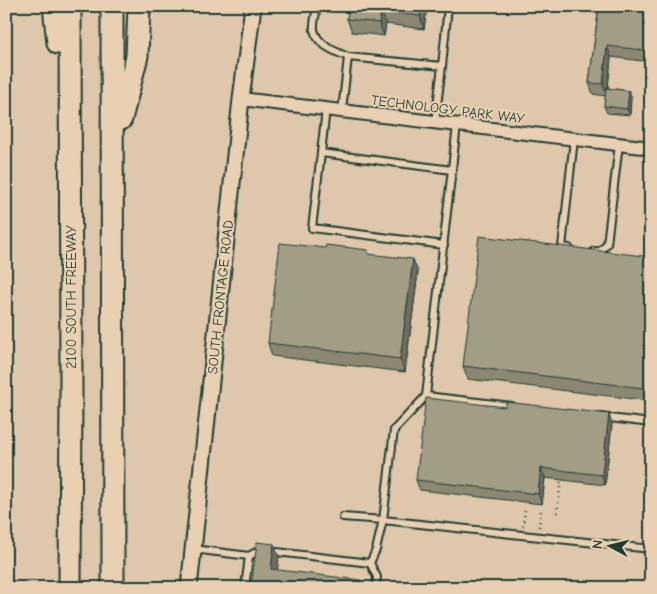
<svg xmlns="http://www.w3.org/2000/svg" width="657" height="594" viewBox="0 0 657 594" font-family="'Comic Neue',sans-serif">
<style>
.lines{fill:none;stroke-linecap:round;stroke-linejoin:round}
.service-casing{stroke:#1f3d34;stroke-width:10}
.minor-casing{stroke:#1f3d34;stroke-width:16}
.tertiary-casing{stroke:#1f3d34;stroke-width:19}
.motorway-casing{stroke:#1f3d34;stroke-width:25}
.path{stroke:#1f3d34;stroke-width:2.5;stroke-dasharray:1 4;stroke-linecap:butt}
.service{stroke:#ead0b2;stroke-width:6}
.minor{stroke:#ead0b2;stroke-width:12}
.tertiary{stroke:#ead0b2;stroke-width:15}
.motorway{stroke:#ead0b2;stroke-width:21}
.wall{fill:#8c8773;stroke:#1f3d34}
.shaded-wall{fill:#726e5e;stroke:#1f3d34}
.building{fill:#a39d86;stroke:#1f3d34}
.labels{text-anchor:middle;stroke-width:4;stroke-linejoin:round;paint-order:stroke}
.street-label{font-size:14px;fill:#1f3d34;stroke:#ead0b2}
</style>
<rect width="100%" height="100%" fill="#dec7aa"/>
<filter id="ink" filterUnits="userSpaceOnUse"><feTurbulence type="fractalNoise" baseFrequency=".02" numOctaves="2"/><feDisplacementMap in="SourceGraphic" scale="10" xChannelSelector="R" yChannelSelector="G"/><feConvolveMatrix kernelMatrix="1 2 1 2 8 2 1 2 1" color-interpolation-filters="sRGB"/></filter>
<g filter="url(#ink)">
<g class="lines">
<defs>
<g id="service">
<path d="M317 6C316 13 313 24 314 30 318 46 335 51 348 57"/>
<polyline points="442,66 448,6"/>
<polyline points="326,109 321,153 452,170"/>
<polyline points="342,111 348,57 442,66 435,122"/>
<polyline points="457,125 426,396 394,430 383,520 651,549"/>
<polyline points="321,153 312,228 444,245"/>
<polyline points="569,248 562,247 574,139"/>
<polyline points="594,251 599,252 607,244 619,144"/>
<polyline points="426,396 512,406"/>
<polyline points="601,417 651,423"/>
<polyline points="193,549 249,556 245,588"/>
<polyline points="249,556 260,550 370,563 376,550 383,520 343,517"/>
<polyline points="370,563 377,577 376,588"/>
</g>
<polyline id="minor" points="241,99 651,148"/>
<polyline id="tertiary" points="189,588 241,99 253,6"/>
<g id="motorway">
<polyline points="54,6 58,43"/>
<polyline points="70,6 71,391 70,588"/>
<polyline points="112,6 113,588"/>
<polyline points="121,119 137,56 139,6"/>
</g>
</defs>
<use href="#service" class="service-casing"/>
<use href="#minor" class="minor-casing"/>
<use href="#tertiary" class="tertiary-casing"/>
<use href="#motorway" class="motorway-casing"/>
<g class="path">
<polyline points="557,513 561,480"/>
<polyline points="523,526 525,510"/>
<polyline points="539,527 541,511"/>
</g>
<use href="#service" class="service"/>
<use href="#minor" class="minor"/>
<use href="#tertiary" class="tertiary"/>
<use href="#motorway" class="motorway"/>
</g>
<g class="wall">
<polygon points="349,6 427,6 424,29 386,24 384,36 352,32 347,19"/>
<polygon points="599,6 651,6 651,62 611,57 608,88 629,91 631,97 630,115 607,113 604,106 606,96 593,94 589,83"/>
<polygon points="369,254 418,272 405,372 272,356 268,343"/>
<polygon points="651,257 651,401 468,379 463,366"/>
<polygon points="612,424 605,485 545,478 542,504 420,490 416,480"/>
</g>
<g class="shaded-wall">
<polygon points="421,6 427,6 424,29 420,16"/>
<polygon points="381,11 386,24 384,36 379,23"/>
<polygon points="607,46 611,57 607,96 603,84"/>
<polygon points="629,91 631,97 630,115 627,109"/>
<polygon points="413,259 418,272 405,372 400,359"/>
<polygon points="609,414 612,424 605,485 602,475"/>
<polygon points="541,468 545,478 542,504 538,494"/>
<polygon points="274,544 279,557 276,582 271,569"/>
<polygon points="360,580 363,588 359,588"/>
</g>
<g class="building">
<polygon points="349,6 421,6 420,16 381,11 379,23 347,19"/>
<polygon points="599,6 651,6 651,51 607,46 603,84 589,83"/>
<polygon points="606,88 629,91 627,109 604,106"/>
<polygon points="479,236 651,257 651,389 463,366"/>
<polygon points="280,243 325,248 326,245 368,250 368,254 413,259 400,359 268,343"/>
<polygon points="426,398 505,407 506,402 609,414 602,475 541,468 538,494 416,480"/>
<polygon points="257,542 274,544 271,569 360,580 359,588 251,588"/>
</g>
</g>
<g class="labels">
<g class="street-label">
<text transform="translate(448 109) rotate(7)" y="5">TECHNOLOGY PARK WAY</text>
<text transform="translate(71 297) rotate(-90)" y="5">2100 SOUTH FREEWAY</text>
<text transform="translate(220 297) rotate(-84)" y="5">SOUTH FRONTAGE ROAD</text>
</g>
</g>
<rect width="657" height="594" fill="none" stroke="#ead0b2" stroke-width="25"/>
<rect x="12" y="12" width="632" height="569" fill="none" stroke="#1f3d34" stroke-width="2" filter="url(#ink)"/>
<g transform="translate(610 546) rotate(277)" stroke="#ead0b2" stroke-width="4" paint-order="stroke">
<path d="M0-4L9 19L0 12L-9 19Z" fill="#1f3d34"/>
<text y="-8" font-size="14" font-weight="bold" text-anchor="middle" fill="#1f3d34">N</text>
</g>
</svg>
